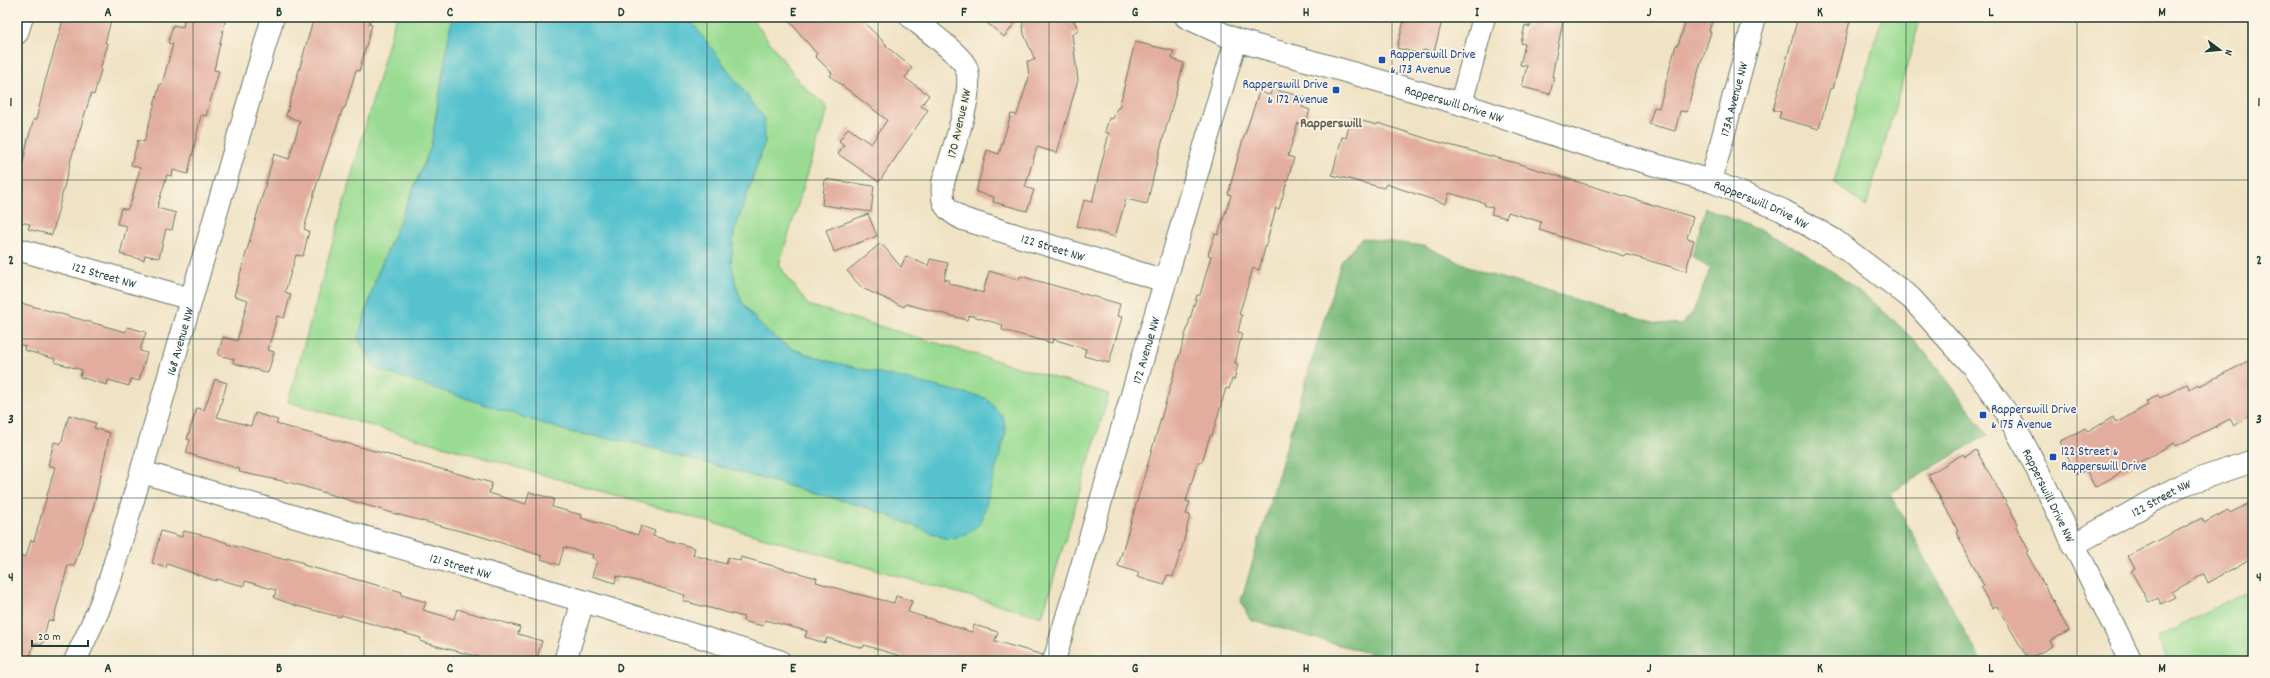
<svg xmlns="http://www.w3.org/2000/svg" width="2270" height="678" viewBox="0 0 2270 678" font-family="Dekko,sans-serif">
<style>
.green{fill:#99db92;stroke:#5c8c63}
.forest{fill:#7abb7c;stroke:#4c7c58}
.water{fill:#55c2ce;stroke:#3a8081}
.building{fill:#e2ad9e}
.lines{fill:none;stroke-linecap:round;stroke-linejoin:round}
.minor-casing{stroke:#687767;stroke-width:24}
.tertiary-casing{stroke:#687767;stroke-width:24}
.minor{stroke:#fff;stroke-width:22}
.tertiary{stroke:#fff;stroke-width:22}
.grid{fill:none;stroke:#1f3d34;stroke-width:1;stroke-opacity:0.55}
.transit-dot{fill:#1a4fb4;stroke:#fcf5e5;stroke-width:1.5}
.labels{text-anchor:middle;stroke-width:3.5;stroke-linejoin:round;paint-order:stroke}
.transit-label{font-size:13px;fill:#164399;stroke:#fcf5e5;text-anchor:start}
.street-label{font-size:13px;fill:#1f3d34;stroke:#fcf5e5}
.neighbourhood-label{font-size:14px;font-weight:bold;fill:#636459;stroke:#fcf5e5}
.neatline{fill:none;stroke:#1f3d34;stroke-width:1.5}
.grid-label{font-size:13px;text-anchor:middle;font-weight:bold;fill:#1f3d34}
</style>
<rect width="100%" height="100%" fill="#fcf5e5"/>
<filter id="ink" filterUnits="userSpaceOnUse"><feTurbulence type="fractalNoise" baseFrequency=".025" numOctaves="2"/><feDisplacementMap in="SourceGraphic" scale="8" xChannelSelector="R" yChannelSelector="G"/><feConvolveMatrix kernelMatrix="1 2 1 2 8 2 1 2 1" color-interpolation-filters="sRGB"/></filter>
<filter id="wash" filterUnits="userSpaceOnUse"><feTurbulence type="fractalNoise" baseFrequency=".012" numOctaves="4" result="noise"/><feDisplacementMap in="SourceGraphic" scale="16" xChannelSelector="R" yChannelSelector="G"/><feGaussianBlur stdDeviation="0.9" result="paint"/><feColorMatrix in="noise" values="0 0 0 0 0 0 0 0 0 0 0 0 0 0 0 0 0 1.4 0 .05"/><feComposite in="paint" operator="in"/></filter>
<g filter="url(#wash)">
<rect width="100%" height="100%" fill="#f0e3c5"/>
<g class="green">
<polygon points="396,17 452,17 431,147 377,275 358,339 569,432 627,441 869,508 947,539 828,361 790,348 770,334 756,320 742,302 736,285 731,262 734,233 765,141 713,52 688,17 751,17 800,83 828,108 779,265 808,305 1109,394 1042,617 288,402"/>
<polygon points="1882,17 1921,17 1866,207 1834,182"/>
<polygon points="2253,591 2253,661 2168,661 2157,637 2235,597"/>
</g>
<path class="forest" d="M1706 208C1729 218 1752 226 1774 237 1825 262 1882 305 1921 348 1945 376 1966 405 1987 435L1890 493 1981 661H1397L1250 620 1241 601 1341 262 1362 238 1424 246 1484 273 1657 323 1681 325 1693 312 1710 269 1692 256Z"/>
<polygon class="water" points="452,17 688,17 764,118 765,141 734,233 731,262 736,285 742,302 756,320 770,334 790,348 828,361 986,398 1003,417 1006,432 981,523 964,536 947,539 869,508 627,441 569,432 376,369 358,339 377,275 431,147"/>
<g id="blocks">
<g class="building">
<polygon points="64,17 112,17 105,43 108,44 100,69 101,70 94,95 91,94 71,159 52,235 28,229 30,224 17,221 17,191 28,139 34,119 36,120 45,82"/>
<polygon points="185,17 226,17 214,70 219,71 206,116 201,115 188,174 173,170 172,176 167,175 157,208 176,213 172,230 166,229 159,258 145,255 144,260 120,254 127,226 117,224 121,208 127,210 131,202 140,168 131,165 138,140 144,142 160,84 162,84 173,44 168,43 173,25 183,27"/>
<polygon points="314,17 371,17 369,24 372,25 359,71 356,70 345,108 343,108 318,180 304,229 309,231 303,256 296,255 285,292 291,294 284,318 277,316 268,350 274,352 268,373 233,363 234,359 218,355 223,337 237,341 246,307 248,300 234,296 274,154 289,159 300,121 286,116"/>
<polygon points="786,17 858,17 887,45 886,46 912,68 905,78 929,95 921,106 928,110 879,182 838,154 844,145 839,141 848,128 871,144 887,120 830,76 832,73 815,56 817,54"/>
<polygon points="980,17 1020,17 1004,37"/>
<polygon points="1022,17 1072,17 1079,31 1072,34 1078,80 1057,153 1037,147 1025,187 1034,190 1027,211 993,202 994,197 976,192 987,150 999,154 1011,114 1017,115 1029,77 1027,61 1035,60 1024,34"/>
<polygon points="1405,17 1443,17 1434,52 1423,50 1421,54 1397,48"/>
<polygon points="1533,17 1564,17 1556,55 1552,77 1554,77 1550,94 1522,87 1527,66 1520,65 1525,44 1521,43 1525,25 1530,27"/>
<polygon points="1687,17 1713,17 1709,31 1711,32 1692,91 1687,112 1680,111 1675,131 1649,124 1654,107 1659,108 1676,45 1678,45"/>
<polygon points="1798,17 1851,17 1833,89 1830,88 1819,129 1779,118 1781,112 1773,110"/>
<polygon points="1135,42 1174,51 1172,59 1184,63 1158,157 1147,204 1126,199 1115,237 1077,226 1084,200 1092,202 1109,133 1105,132 1109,118 1113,119 1117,108 1119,108"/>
<polygon points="1272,89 1305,97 1302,107 1310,110 1305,125 1298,123 1288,156 1294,158 1279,209 1276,208 1259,270 1253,268 1239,315 1242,315 1238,332 1242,333 1235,363 1238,364 1234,380 1232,379 1229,389 1226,388 1212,436 1210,436 1202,462 1198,462 1196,468 1186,501 1190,502 1186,514 1190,515 1183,544 1173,577 1167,575 1164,585 1137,577 1139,573 1118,566 1197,295 1200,295 1211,256 1208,255 1215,234 1218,235 1231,195 1228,194 1242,143 1259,92 1270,95"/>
<polygon points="1351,118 1377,125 1378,123 1431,140 1516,163 1693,217 1687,238 1694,240 1686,271 1625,254 1624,256 1539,230 1541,222 1508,212 1506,218 1491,214 1493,208 1484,205 1485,203 1449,193 1446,204 1386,184 1384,188 1332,175 1342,137 1346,138"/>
<polygon points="825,179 874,186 871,212 822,205"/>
<polygon points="868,214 877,236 834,252 826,230"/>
<polygon points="881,243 901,267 906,256 928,266 930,259 948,263 944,279 949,280 948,283 983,293 989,271 1019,280 1020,276 1120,304 1117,316 1122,317 1109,363 1084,356 1086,349 1053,339 1052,343 1002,330 1003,325 969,315 967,320 906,304 904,307 862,288 847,271"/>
<polygon points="17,302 126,332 127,327 146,332 140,351 147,353 139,381 131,379 129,386 108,380 107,385 80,377 82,370 54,362 55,359 24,350 25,346 17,344"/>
<polygon points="2253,359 2253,414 2234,426 2230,419 2176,446 2174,443 2095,487 2086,470 2077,474 2060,442 2085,428 2088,432 2113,417 2116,423 2148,405 2146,402 2158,395 2160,398 2187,384 2190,389 2198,384 2199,386"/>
<polygon points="215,379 227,383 217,417 251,426 255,413 278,420 276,424 492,483 489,493 526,504 529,492 554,499 552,507 582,515 581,518 638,535 641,526 655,531 653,536 695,548 693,555 726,564 728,557 740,561 741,557 817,578 816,582 853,593 894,603 896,596 912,601 908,612 972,632 974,625 998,632 995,641 1043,655 1042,661 906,661 907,658 864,645 863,648 827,638 825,643 805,637 807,631 765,620 763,626 743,621 744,617 683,601 685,595 645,583 617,576 615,583 592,576 597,560 592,558 593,555 564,547 559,565 541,559 542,556 483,537 396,514 292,483 239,472 240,469 186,453 190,440 187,439 197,408 204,410"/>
<polygon points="69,415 96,423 94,428 110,433 93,509 74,566 68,565 53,621 48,620 42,645 34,643 29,661 17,661 17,555 26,557 31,540 34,541 55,467 48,465 54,442 61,444"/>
<polygon points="1976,450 2018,524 2016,526 2029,551 2026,552 2069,631 2050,641 2053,646 2028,659 1997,606 1992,608 1981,588 1984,586 1956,532 1958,531 1928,475 1963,454 1965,457"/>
<polygon points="2253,501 2253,557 2208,583 2204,574 2172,592 2175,597 2161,604 2158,598 2149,603 2131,571 2135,569 2128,556 2202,518 2204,523 2228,510 2230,513"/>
<polygon points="161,531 182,537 184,531 210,537 227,543 227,544 286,560 287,558 304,563 303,565 402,592 401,595 426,602 423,610 454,619 457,609 520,627 518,634 542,641 536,661 495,661 464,653 425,643 420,641 421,638 341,615 340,617 297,606 274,598 276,590 245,581 244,586 216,579 216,581 167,564 166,568 152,563"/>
</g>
</g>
</g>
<g filter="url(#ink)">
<use href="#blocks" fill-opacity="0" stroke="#687767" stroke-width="1"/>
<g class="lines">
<defs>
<g id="minor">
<path id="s1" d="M911 17C923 27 961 55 966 67 976 91 950 157 943 183 941 205 945 209 963 219L1165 281"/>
<polyline points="17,33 22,17"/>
<polyline points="1461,104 1484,17"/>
<path id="s2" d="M1711 181 1755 17"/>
<path id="s3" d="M17 249 191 299"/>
<path id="s4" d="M142 472 583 601 779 661"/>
<path id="s5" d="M2073 545 2182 485 2253 461"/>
<path id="s6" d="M75 661 98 611 111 576 273 17"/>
<polyline points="565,661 583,601"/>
<path id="s7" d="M1054 661 1236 40"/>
</g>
<g id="tertiary">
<path id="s8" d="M1186 17 1236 40 1461 104 1583 144 1711 181 1782 210 1834 240 1911 298 1974 368 2006 412 2030 455 2131 661"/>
</g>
</defs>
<use href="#minor" class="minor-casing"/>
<use href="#tertiary" class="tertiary-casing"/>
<use href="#minor" class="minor"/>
<use href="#tertiary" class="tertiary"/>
</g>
</g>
<path class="grid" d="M193 17V661M364 17V661M536 17V661M707 17V661M878 17V661M1049 17V661M1221 17V661M1392 17V661M1563 17V661M1734 17V661M1906 17V661M2077 17V661M17 180H2253M17 339H2253M17 498H2253"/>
<g class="transit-dot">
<rect x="1378" y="56" width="8" height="8" rx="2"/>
<rect x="1332" y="86" width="8" height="8" rx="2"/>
<rect x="1979" y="411" width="8" height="8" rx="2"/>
<rect x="2049" y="453" width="8" height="8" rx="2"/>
</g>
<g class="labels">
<g class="transit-label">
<text x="1390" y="58">Rapperswill Drive<tspan x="1390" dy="15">&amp; 173 Avenue</tspan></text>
<text x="1328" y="88" text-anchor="end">Rapperswill Drive<tspan x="1328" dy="15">&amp; 172 Avenue</tspan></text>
<text x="1991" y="413">Rapperswill Drive<tspan x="1991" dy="15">&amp; 175 Avenue</tspan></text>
<text x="2061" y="455">122 Street &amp;<tspan x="2061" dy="15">Rapperswill Drive</tspan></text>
</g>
<g class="street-label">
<text dy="5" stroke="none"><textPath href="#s2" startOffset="85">173A Avenue NW</textPath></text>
<text dy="5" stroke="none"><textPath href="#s8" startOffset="282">Rapperswill Drive NW</textPath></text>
<text transform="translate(958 123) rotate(-77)" y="5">170 Avenue NW</text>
<text dy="5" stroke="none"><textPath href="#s8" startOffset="606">Rapperswill Drive NW</textPath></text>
<text dy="5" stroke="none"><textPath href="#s1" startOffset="334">122 Street NW</textPath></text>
<text dy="5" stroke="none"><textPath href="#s3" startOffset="91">122 Street NW</textPath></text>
<text dy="5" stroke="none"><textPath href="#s6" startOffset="337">168 Avenue NW</textPath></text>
<text dy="5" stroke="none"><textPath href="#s7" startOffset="324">172 Avenue NW</textPath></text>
<text dy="5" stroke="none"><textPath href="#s8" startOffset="1026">Rapperswill Drive NW</textPath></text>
<text dy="5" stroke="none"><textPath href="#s5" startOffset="100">122 Street NW</textPath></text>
<text dy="5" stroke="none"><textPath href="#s4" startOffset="332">121 Street NW</textPath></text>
</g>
<g class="neighbourhood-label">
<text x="1331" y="127">Rapperswill</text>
</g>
</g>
<rect width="2270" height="678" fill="none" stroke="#fcf5e5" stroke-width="44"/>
<g transform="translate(2220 50) rotate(106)" stroke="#fcf5e5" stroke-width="3" paint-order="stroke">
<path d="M0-3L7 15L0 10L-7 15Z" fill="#1f3d34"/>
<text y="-6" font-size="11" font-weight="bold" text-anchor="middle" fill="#1f3d34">N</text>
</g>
<path d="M32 640v6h56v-6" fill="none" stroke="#1f3d34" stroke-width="2"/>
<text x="38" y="640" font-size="12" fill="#1f3d34" stroke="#fcf5e5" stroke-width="3" paint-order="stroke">20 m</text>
<rect x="22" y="22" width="2226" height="634" class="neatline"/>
<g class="grid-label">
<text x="108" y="16">A</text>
<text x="279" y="16">B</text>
<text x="450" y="16">C</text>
<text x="621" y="16">D</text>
<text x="793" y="16">E</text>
<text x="964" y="16">F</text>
<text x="1135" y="16">G</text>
<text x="1306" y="16">H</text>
<text x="1477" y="16">I</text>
<text x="1649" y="16">J</text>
<text x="1820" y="16">K</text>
<text x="1991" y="16">L</text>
<text x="2162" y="16">M</text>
<text x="11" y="106">1</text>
<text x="2259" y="106">1</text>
<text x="11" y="264">2</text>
<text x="2259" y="264">2</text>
<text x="11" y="423">3</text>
<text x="2259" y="423">3</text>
<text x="11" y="581">4</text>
<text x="2259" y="581">4</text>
<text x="108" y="672">A</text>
<text x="279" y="672">B</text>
<text x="450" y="672">C</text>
<text x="621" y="672">D</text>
<text x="793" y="672">E</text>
<text x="964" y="672">F</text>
<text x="1135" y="672">G</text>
<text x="1306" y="672">H</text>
<text x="1477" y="672">I</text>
<text x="1649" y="672">J</text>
<text x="1820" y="672">K</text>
<text x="1991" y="672">L</text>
<text x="2162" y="672">M</text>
</g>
</svg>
